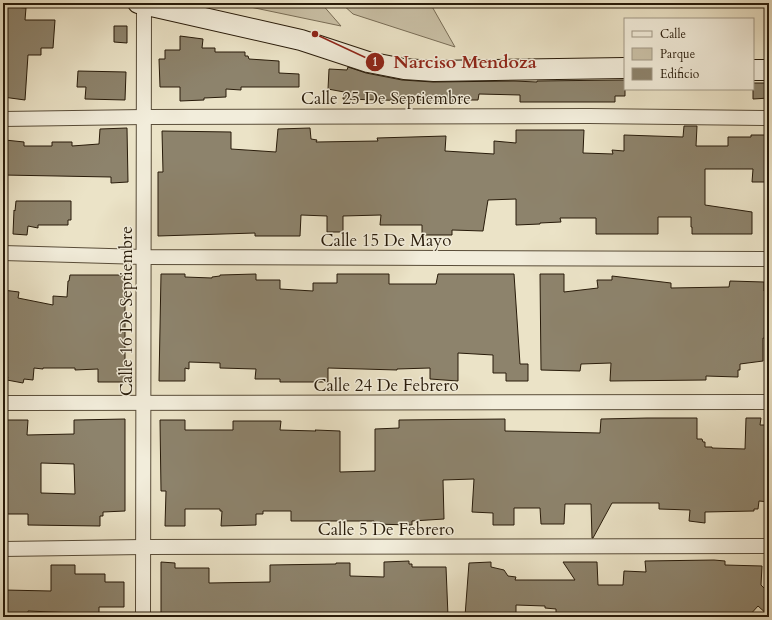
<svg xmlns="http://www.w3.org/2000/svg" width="772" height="620" viewBox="0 0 772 620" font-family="Cardo,serif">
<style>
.green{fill:#cac1a7;stroke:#796e58}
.building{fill:#8d836c;stroke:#281b0a;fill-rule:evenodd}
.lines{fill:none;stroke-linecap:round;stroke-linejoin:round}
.street-casing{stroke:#594d39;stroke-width:16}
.secondary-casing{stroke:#281b0a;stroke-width:22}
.street{stroke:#f2eddb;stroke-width:14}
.secondary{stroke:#f2eddb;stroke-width:20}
.labels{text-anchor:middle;stroke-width:3;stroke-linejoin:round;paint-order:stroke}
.street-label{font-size:17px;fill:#281b0a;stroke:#f2eddb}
.leader{fill:none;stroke:#8f2418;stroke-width:1.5}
.callout-dot{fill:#8f2418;stroke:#f2eddb;stroke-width:1.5}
.mark-label{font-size:12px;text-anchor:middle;font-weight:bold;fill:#fff}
.callout-label{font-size:18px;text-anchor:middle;font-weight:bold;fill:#8f2418;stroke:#f2eddb;stroke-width:3;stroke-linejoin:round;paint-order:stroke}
</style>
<rect width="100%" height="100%" fill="#ebe3c7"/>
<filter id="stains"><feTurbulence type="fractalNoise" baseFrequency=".005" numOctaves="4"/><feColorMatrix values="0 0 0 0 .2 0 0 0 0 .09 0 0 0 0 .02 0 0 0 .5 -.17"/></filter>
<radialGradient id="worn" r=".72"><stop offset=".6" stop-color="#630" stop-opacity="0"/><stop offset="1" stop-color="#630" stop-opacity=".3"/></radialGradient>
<g class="green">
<polygon points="231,3 321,3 341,26"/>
<polygon points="341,3 430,3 455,47 353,14"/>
</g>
<g class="building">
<polygon points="3,6 26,8 25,20 55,20 53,48 41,48 41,55 28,55 25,100 3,97"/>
<polygon points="114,26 127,26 127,43 114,42"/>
<polygon points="180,36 203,39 202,48 215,48 215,52 245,52 245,56 248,56 249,59 279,61 279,73 299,74 299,87 241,87 241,90 226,89 226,97 204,98 204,100 180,101 180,87 160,87 159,59 165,59 165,50 180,50"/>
<polygon points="348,67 366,73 402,80 433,82 514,81 537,82 537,81 621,80 625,80 625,96 615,96 615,102 520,102 520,95 479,94 478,100 457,100 457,102 343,99 344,92 328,89 329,69 347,70"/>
<polygon points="78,71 126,72 125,100 85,99 86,87 77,87"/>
<polygon points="753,83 769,83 769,98 753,99"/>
<polygon points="684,126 697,126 696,146 728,146 728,137 751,137 751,135 769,135 769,182 752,182 753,169 705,169 705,205 752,212 752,234 692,234 692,227 691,227 691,217 658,217 658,234 596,234 596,218 560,218 561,222 540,223 540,224 516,225 516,199 488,200 483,231 452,230 452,235 422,235 422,225 380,225 381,215 343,216 343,232 327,232 327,216 301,215 300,236 255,236 255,233 158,236 158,172 163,172 162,131 231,132 231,149 276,152 278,129 310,128 311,139 317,140 316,142 378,141 377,138 446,136 445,151 494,154 494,141 516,143 516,130 584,130 583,153 613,154 612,150 624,151 624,135 683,137"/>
<polygon points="127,128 128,182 111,183 111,177 3,175 3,153 5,153 5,140 24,142 24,146 52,146 52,142 72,142 72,146 99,144 100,129"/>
<polygon points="16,201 71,201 71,220 68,220 68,225 38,225 38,228 28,226 27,235 13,234 14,210 15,211"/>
<polygon points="161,274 185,274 185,277 212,278 212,277 220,276 220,275 256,274 256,280 280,280 280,289 313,291 313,283 337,283 337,274 389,274 389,284 436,284 438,274 514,274 520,364 528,364 528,381 506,381 506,373 493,373 493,355 458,353 458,381 430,379 430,368 397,369 397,370 328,368 328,382 280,382 280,379 255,379 256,369 220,368 220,363 189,362 189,369 185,368 185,381 159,381"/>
<polygon points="540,274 564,274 564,292 598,288 597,280 612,280 612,276 671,283 671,288 729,287 730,281 764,282 764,291 769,291 769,339 763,338 763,361 740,364 740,370 738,370 738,377 706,376 706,380 610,381 611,363 581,364 580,371 541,370"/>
<polygon points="70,275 125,275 125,382 98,382 98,369 75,370 75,368 43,368 43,369 34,368 33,380 24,379 23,383 7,380 8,377 3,376 3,290 19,292 18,298 53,305 53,296 67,297 68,281 69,281"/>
<polygon points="647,418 697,418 697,439 702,439 703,442 705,442 705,447 712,447 712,448 745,449 746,418 761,418 760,425 769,425 769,502 759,501 758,509 754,509 754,511 705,512 705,523 689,521 690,510 659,509 659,503 612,503 593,538 592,538 591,504 565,504 564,524 541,524 540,508 514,508 514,525 493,525 493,513 472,512 474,479 443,480 444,519 412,521 412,525 374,524 374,521 291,521 291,511 263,511 263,514 256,514 256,525 221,526 222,511 220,511 220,509 185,509 185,526 165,526 166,491 161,491 160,420 185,420 185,430 233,430 233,421 281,421 280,430 316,431 315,430 340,431 340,472 375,471 375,429 399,428 399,420 505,419 505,431 600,433 601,419"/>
<path d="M125 419V511L103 512V516H100V526L28 525V514H3V420H28L27 435 74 434V420ZM41 463 74 464 75 494 41 493Z"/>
<polygon points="714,560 725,561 725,565 762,566 761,585 769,593 769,616 758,606 749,616 722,617 682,615 682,617 556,617 556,609 545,608 545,606 516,605 516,617 465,616 469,563 491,562 491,567 504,570 508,576 516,577 515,580 575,580 563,562 597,562 598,585 623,585 624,571 646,572 645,561"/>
<polygon points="409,561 409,564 412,564 412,567 446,567 448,616 161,617 161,562 175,563 175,568 209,568 209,583 270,582 270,565 336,564 336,563 350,563 350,576 384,577 384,562"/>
<polygon points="51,565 75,565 75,574 105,574 105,582 124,582 124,607 99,607 99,617 76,617 76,613 28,611 28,617 5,617 4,590 51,591"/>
</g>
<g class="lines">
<defs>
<g id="street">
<polyline points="3,119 144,117 589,116 769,118"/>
<polyline points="3,253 144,257 769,259"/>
<polyline points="3,403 769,402"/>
<polyline points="3,549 143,547 769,546"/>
<polyline points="143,617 144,4"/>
</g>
<g id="secondary">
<polyline points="138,3 301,40 368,62 404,69 434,71 625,68"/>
<polyline points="753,70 769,70"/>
</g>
</defs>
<use href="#street" class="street-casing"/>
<use href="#secondary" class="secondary-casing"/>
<use href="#street" class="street"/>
<use href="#secondary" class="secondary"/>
</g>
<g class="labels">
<g class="street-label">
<text x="386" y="104">Calle 25 De Septiembre</text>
<text x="386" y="246">Calle 15 De Mayo</text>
<text transform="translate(126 311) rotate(-90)" y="6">Calle 16 De Septiembre</text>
<text x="386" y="391">Calle 24 De Febrero</text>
<text x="386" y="535">Calle 5 De Febrero</text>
</g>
</g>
<path class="leader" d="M315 34L375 62"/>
<g class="callout-dot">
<circle cx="315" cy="34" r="4"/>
<circle cx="375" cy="62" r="10"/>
</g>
<g class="mark-label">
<text x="375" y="66">1</text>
</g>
<g class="callout-label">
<text x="465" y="68">Narciso Mendoza</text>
</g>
<rect width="772" height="620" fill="none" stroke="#ebe3c7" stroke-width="16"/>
<rect x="4" y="4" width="764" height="612" fill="none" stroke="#281b0a" stroke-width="2"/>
<rect x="8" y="8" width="756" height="604" fill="none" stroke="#281b0a"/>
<rect x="624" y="18" width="130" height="72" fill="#f2eddb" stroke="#a19987"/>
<rect x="632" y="31" width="20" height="6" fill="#f2eddb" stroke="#a19987"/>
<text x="660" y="38" font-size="12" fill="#281b0a">Calle</text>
<rect x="632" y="48" width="20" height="12" fill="#cac1a7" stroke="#a19987"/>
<text x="660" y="58" font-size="12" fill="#281b0a">Parque</text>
<rect x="632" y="68" width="20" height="12" fill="#8d836c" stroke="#a19987"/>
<text x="660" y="78" font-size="12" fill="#281b0a">Edificio</text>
<rect width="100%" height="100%" filter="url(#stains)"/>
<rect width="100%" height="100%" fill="url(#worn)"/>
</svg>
